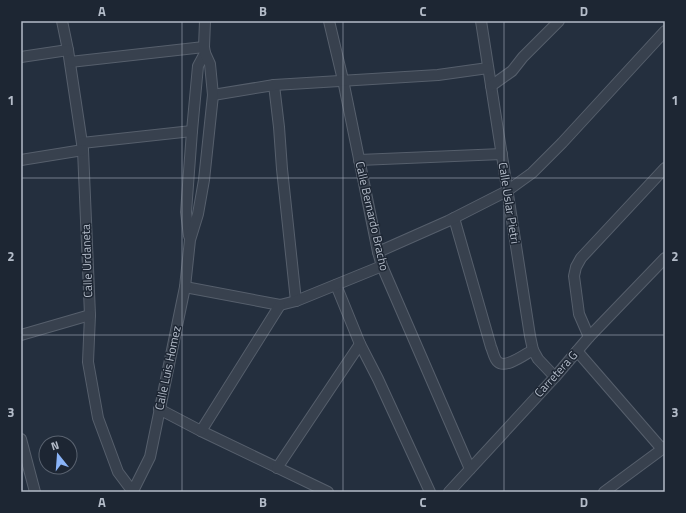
<svg xmlns="http://www.w3.org/2000/svg" width="686" height="513" viewBox="0 0 686 513" font-family="'Titillium Web',sans-serif">
<style>
.lines{fill:none;stroke-linecap:round;stroke-linejoin:round}
.street-casing{stroke:#565f6c;stroke-width:12}
.street{stroke:#38414e;stroke-width:10}
.grid{fill:none;stroke:#b4bcc9;stroke-width:1;stroke-opacity:0.55}
.labels{text-anchor:middle;stroke-width:3;stroke-linejoin:round;paint-order:stroke}
.street-label{font-size:12px;fill:#b4bcc9;stroke:#1d2633}
.neatline{fill:none;stroke:#b4bcc9;stroke-width:1.5}
.grid-label{font-size:13px;text-anchor:middle;font-weight:bold;fill:#b4bcc9}
</style>
<rect width="100%" height="100%" fill="#242f3e"/>
<g class="lines">
<defs>
<g id="street">
<polyline points="62,21 68,50 83,150 90,315 88,362 98,418 118,472 133,492"/>
<polyline points="329,21 343,80 378,252 382,266 470,469"/>
<polyline points="481,21 530,336 533,350 538,359 555,377"/>
<polyline points="21,57 68,50"/>
<polyline points="70,62 204,47"/>
<polyline points="274,85 279,127 282,169 296,301"/>
<polyline points="491,86 512,71 523,57 559,21"/>
<polyline points="213,95 274,85 438,75 488,68"/>
<polyline points="82,143 192,131"/>
<polyline points="21,160 83,150"/>
<polyline points="359,160 502,154"/>
<path d="M454 218 491 347C493 351 494 359 498 362 506 369 525 354 533 350"/>
<polyline points="189,236 186,212 192,131 198,66 205,53"/>
<polyline points="378,252 448,221 507,191 532,173 562,143 665,31"/>
<polyline points="336,285 360,344 378,379 430,492"/>
<polyline points="185,287 280,305 296,301 382,266"/>
<polyline points="21,335 90,315"/>
<polyline points="589,337 579,314 574,276 576,267 581,258 665,168"/>
<polyline points="577,351 662,449"/>
<polyline points="159,409 201,431 328,492"/>
<polyline points="201,431 280,305"/>
<polyline points="21,439 35,492"/>
<polyline points="277,468 360,344"/>
<polyline points="133,491 150,457 185,287 190,240 198,214 204,180 213,95 210,64 205,53 204,47 205,21"/>
<polyline points="449,492 555,377 589,337 665,258"/>
<polyline points="604,492 665,447"/>
</g>
</defs>
<use href="#street" class="street-casing"/>
<use href="#street" class="street"/>
</g>
<path class="grid" d="M182 21V492M343 21V492M504 21V492M21 178H665M21 335H665"/>
<g class="labels">
<g class="street-label">
<text transform="translate(509 203) rotate(81)" y="4">Calle Uslar Pietri</text>
<text transform="translate(372 216) rotate(77)" y="4">Calle Bernardo Bracho</text>
<text transform="translate(87 261) rotate(-92)" y="4">Calle Urdaneta</text>
<text transform="translate(168 368) rotate(-78)" y="4">Calle Luis Homez</text>
<text transform="translate(556 374) rotate(-48)" y="4">Carretera G</text>
</g>
</g>
<rect width="686" height="513" fill="none" stroke="#1d2633" stroke-width="44"/>
<g transform="translate(58 455) rotate(343)"><circle r="19" fill="#1d2633" stroke="#59626f"/>
<path d="M0-3L7 15L0 10L-7 15Z" fill="#8ab4f8"/>
<text y="-6" font-size="11" font-weight="bold" text-anchor="middle" fill="#b4bcc9">N</text>
</g>
<rect x="22" y="22" width="642" height="469" class="neatline"/>
<g class="grid-label">
<text x="102" y="16">A</text>
<text x="263" y="16">B</text>
<text x="423" y="16">C</text>
<text x="584" y="16">D</text>
<text x="11" y="105">1</text>
<text x="675" y="105">1</text>
<text x="11" y="261">2</text>
<text x="675" y="261">2</text>
<text x="11" y="417">3</text>
<text x="675" y="417">3</text>
<text x="102" y="507">A</text>
<text x="263" y="507">B</text>
<text x="423" y="507">C</text>
<text x="584" y="507">D</text>
</g>
</svg>
